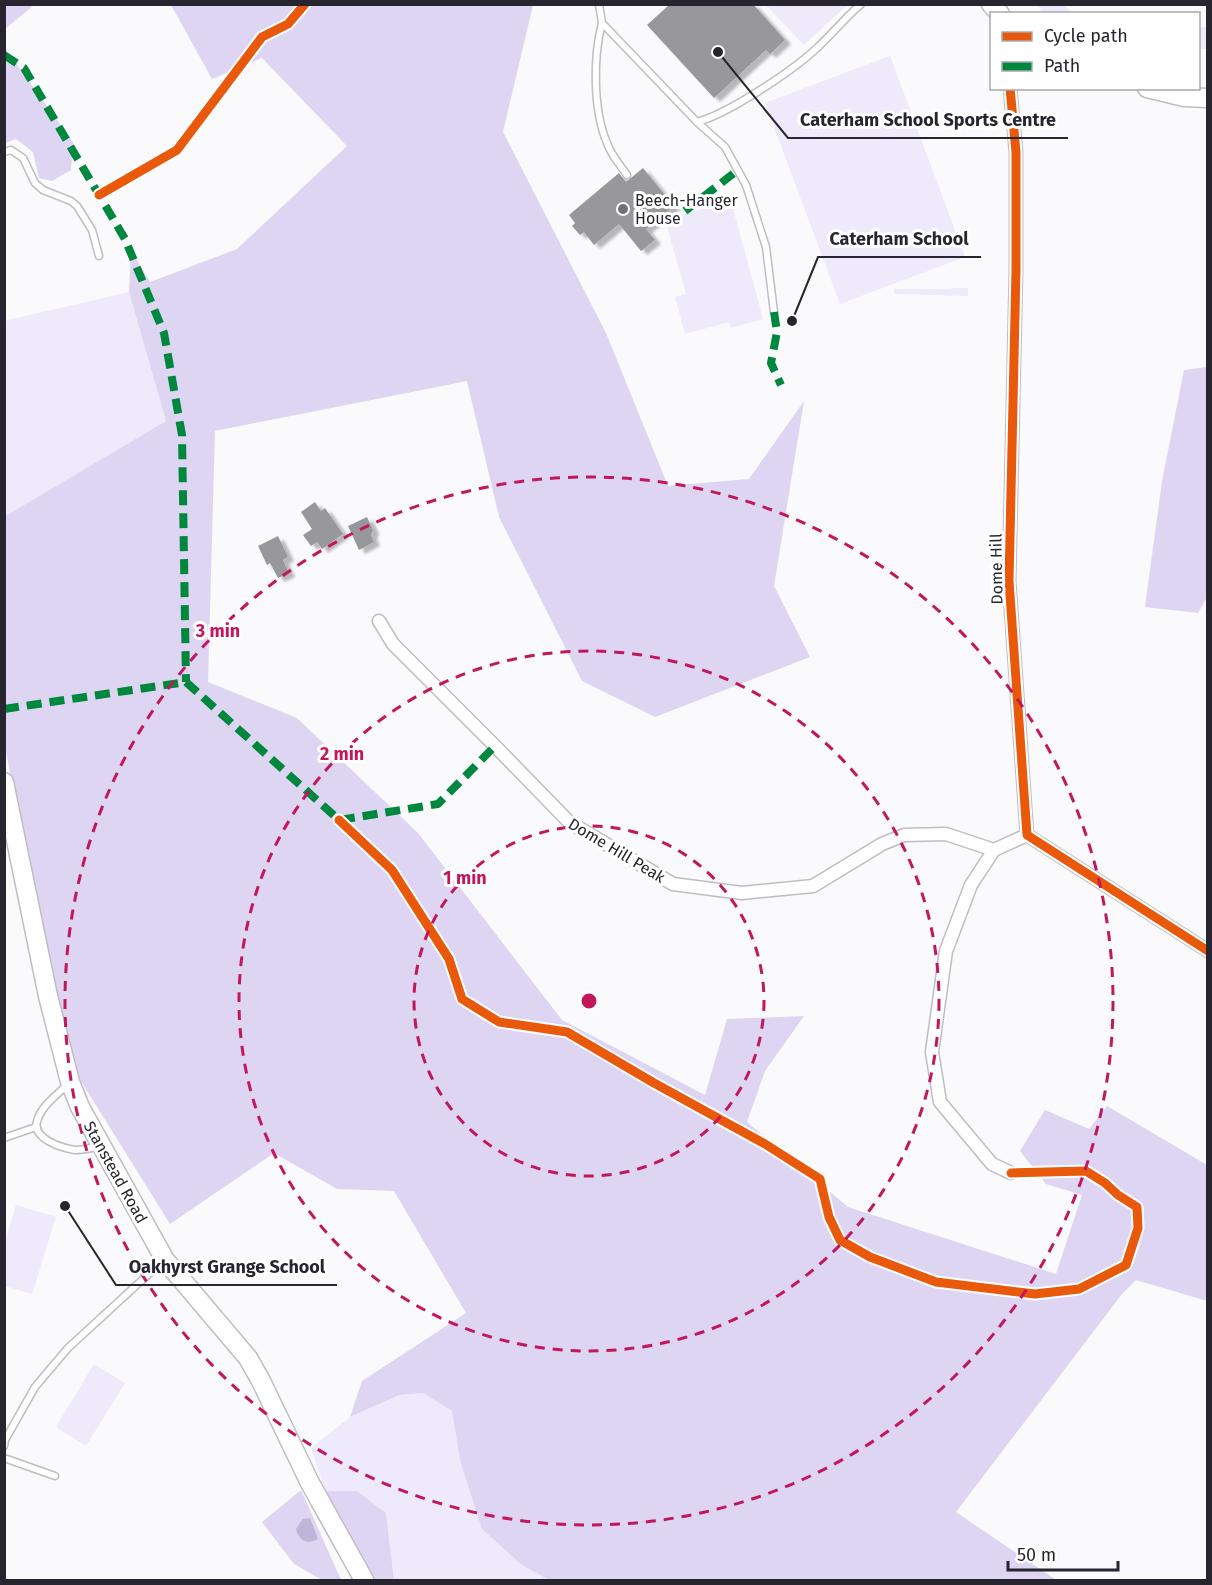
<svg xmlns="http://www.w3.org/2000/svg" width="1212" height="1585" viewBox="0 0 1212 1585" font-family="'Fira Sans',sans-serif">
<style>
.green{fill:#eee9fb}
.forest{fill:#ddd5f2}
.water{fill:#bfb5d8}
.building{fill:#98979c;filter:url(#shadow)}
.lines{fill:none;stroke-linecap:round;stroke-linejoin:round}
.lane-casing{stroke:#bfbdc3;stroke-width:9}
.street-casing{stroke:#bfbdc3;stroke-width:15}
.secondary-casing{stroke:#bfbdc3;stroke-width:21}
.lane{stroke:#fefeff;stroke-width:6}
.street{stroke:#fefeff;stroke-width:12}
.secondary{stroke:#fefeff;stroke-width:18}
.quiet{stroke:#00873e;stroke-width:8;stroke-dasharray:15 8;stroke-linecap:butt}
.cycleway-casing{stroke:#fff;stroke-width:13}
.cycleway{stroke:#e8590c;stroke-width:9}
.ring{fill:none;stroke:#c2185b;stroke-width:3;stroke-dasharray:10 8}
.poi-dot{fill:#716f77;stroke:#fff;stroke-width:2}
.labels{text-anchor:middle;stroke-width:6;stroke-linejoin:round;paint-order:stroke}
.poi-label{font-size:16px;fill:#27252f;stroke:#fff;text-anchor:start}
.street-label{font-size:16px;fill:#27252f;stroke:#fff}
.centre{fill:#c2185b;stroke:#fff;stroke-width:3}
.ring-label{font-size:18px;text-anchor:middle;font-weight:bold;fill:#c2185b;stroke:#fff;stroke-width:6;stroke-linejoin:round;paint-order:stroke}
.leader{fill:none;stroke:#27252f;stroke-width:2}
.callout-dot{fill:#27252f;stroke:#fff;stroke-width:2}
.callout-label{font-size:18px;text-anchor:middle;font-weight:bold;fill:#27252f;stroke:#fff;stroke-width:6;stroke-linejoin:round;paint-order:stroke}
</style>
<defs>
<filter id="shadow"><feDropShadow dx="6" dy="4" stdDeviation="1.5" flood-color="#0004"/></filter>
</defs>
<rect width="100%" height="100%" fill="#faf9fc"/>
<g class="green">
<polygon points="766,5 847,5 804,45"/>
<polygon points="1038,5 1064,5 1072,13 1043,13"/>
<polygon points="1207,27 1207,49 1199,49 1199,28"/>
<polygon points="890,56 965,257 840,304 765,103"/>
<polygon points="731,201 763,319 731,328 729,322 685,334 675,297 686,294 665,219"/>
<polygon points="951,288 968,288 968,296 894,294 894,289 951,289"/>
<polygon points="129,292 166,421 5,517 4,321"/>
<polygon points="16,1205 56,1217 32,1294 5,1286 5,1242"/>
<polygon points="94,1364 125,1383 86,1446 56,1427"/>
<polygon points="423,1393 452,1411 460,1460 522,1565 549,1580 394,1580 386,1513 357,1491 325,1491 311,1448 350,1417 399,1395"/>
</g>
<g class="forest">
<polygon points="5,4 34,4 34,5 5,29"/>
<polygon points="171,5 533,5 503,132 606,333 668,486 749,479 804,401 774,586 810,657 655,717 582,681 499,517 467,381 215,431 208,682 297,718 418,833 562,1020 705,1095 727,1019 804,1016 765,1071 747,1122 848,1207 1056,1274 1082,1195 1046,1184 1020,1151 1045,1110 1089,1129 1107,1106 1207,1165 1207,1301 1136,1280 1122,1294 956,1512 1056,1580 549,1580 522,1565 482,1529 460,1460 452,1411 423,1393 399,1395 350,1417 362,1381 466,1313 394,1191 337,1189 274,1153 170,1224 79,1078 37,918 5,746 4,517 166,421 129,292 131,250 150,282 237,249 347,146 262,58 212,79"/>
<polygon points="5,48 73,142 71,170 52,181 39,178 33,152 16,139 5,143"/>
<polygon points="1207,367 1207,597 1198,613 1145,607 1162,481 1184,370"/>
<polygon points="301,1490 341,1580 322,1580 294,1564 262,1522"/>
<polygon points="325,1491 357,1491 386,1513 394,1580 371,1580"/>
</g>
<path class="water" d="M310 1518 318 1539C307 1545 299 1541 296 1529L303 1519Z"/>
<g class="building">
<polygon points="670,4 753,4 785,40 770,54 766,50 714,98 647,25"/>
<polygon points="643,168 674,206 646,229 655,240 641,251 619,224 594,245 584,232 580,235 572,226 575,223 569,215 619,173 626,182"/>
<polygon points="315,502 321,511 325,508 343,534 322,549 317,542 311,546 303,535 312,529 301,512"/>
<polygon points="367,517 373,530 371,535 374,542 359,550 348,526"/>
<polygon points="278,536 288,557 283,560 289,573 278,578 270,563 267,565 258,546"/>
</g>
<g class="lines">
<defs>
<g id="lane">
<path d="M599 4 602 23 697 122C728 114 794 70 818 47 833 33 845 18 861 4"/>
<path d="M602 23C593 57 593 110 607 143 611 155 620 165 627 175"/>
<polyline points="697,122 725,147 746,185 766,247 774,312"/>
<polyline points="4,152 11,150 23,158 35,183 43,190 71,201 77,206 92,230 99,256"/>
<path d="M67 1085C56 1096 42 1105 37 1121 32 1139 62 1148 75 1150 83 1150 91 1148 98 1147"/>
<polyline points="4,1138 36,1127"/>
<polyline points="4,1446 5,1440 35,1387 68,1348 164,1260"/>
<polyline points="4,1458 55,1476"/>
</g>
<g id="street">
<polyline points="1010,88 1016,152 1016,270 1009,581 1027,835 1208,951"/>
<polyline points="379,621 393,644 495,746 569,822 673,884 742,893 813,886 882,844 904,835 946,834 994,850 1027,835"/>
<polyline points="994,850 971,885 946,951 932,1052 940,1102 992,1164 1011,1173"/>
</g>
<g id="secondary">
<polyline points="991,4 1000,14"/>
<polyline points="1147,88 1184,97 1208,98"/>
<polyline points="4,782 48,996 70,1082 80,1107 165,1260 248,1358 261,1381 310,1483 364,1580"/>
</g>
</defs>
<use href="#lane" class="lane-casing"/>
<use href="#street" class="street-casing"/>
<use href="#secondary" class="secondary-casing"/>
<use href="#lane" class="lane"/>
<use href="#street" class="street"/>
<use href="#secondary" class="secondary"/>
<g class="quiet">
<polyline points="4,55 24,68 125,239 164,333 182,435 186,682"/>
<polyline points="685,211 738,170"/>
<polyline points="774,312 777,332 771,363 781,385"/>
<polyline points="186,682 339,820 438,804 495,746"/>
<polyline points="4,709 186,682"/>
</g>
<defs>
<g id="cycleway">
<polyline points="1010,88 1016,152 1016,270 1009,581 1027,835 1208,951"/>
<polyline points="99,195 177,150 262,37 288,24 305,4"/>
<polyline points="339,820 392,870 449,959 462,999 499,1022 567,1032 654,1083 765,1144 820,1179 829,1217 840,1240 870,1257 936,1282 1035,1294 1079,1289 1126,1265 1138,1228 1137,1207 1118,1195 1105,1183 1086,1171 1011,1173"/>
</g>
</defs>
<use href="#cycleway" class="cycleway-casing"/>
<use href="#cycleway" class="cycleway"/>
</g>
<g class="ring">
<circle cx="589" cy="1001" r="175"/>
<circle cx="589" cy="1001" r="350"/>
<circle cx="589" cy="1001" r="524"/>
</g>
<circle class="poi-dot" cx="623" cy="209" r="6"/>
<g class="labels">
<g class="poi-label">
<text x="635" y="206">Beech-Hanger<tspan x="635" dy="18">House</tspan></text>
</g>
<g class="street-label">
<text transform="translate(996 569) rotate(-91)" y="6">Dome Hill</text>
<text transform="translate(617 850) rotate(31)" y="6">Dome Hill Peak</text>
<text transform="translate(116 1172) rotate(61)" y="6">Stanstead Road</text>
</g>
</g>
<circle cx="589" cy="1001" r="9" class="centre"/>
<g class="ring-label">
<text x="218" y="637">3 min</text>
<text x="342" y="760">2 min</text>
<text x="465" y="884">1 min</text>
</g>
<path class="leader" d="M718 52L788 138H1068M792 321L818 257H981M65 1206L116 1285H337"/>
<g class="callout-dot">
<circle cx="718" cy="52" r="6"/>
<circle cx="792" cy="321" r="6"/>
<circle cx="65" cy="1206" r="6"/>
</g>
<g class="callout-label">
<text x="928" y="126">Caterham School Sports Centre</text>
<text x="899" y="245">Caterham School</text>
<text x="227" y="1273">Oakhyrst Grange School</text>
</g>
<rect width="1212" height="1585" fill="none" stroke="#27252f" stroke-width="12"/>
<rect x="990" y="12" width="210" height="78" fill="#ffffff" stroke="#a9a8ac" stroke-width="1.5"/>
<rect x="1002" y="32" width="30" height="9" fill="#e8590c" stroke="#a9a8ac" stroke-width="1.5"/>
<text x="1044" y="42" font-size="18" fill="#27252f">Cycle path</text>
<rect x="1002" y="62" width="30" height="9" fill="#00873e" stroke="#a9a8ac" stroke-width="1.5"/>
<text x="1044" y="72" font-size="18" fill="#27252f">Path</text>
<path d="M1008 1561v9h110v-9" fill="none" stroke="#27252f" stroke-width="3"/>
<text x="1017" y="1561" font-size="18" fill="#27252f" stroke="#ffffff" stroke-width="4.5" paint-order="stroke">50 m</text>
</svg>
